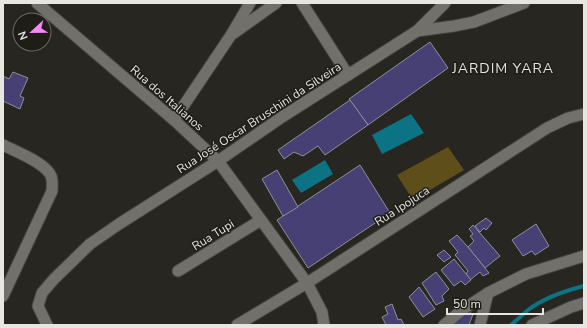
<svg xmlns="http://www.w3.org/2000/svg" width="587" height="328" viewBox="0 0 587 328" font-family="'Nunito Sans',sans-serif">
<style>
.green{fill:#5e4e1a}
.water{fill:#0c7385}
.lines{fill:none;stroke-linecap:round;stroke-linejoin:round}
.stream{stroke:#0c7385;stroke-width:4}
.building{fill:#464075;stroke:#8f8f95}
.minor-casing{stroke:#44433f;stroke-width:13}
.minor{stroke:#72706a;stroke-width:11}
.labels{text-anchor:middle;stroke-width:3;stroke-linejoin:round;paint-order:stroke}
.street-label{font-size:12px;fill:#e7e6e3;stroke:#1e1d18}
.quarter-label{font-size:14px;letter-spacing:1px;fill:#e7e6e3;stroke:#1e1d18}
</style>
<rect width="100%" height="100%" fill="#282621"/>
<polygon class="green" points="448,147 464,170 413,200 397,175"/>
<g class="water">
<polygon points="411,114 424,133 382,154 372,135"/>
<polygon points="325,160 333,174 301,193 292,180"/>
</g>
<g class="lines">
<path class="stream" d="M511 325C517 320 522 315 528 310 544 298 564 291 584 286"/>
</g>
<g class="building">
<polygon points="430,42 448,68 368,125 349,99"/>
<polygon points="13,72 28,78 20,96 24,98 20,109 3,101 3,76 9,79"/>
<polygon points="350,100 368,125 325,155 318,146 303,156 294,152 284,159 278,150"/>
<polygon points="360,165 390,213 308,268 277,220"/>
<polygon points="277,170 298,207 283,216 262,179"/>
<polygon points="486,218 492,223 486,230 484,228 480,232 475,226"/>
<polygon points="536,224 549,246 535,255 532,251 523,256 512,240"/>
<polygon points="473,225 500,256 485,268 468,247 474,241 470,236 473,234 469,229"/>
<polygon points="457,235 468,247 489,273 483,276 480,272 470,280 466,274 468,271 455,255 458,252 449,241"/>
<polygon points="444,250 451,257 444,262 437,255"/>
<polygon points="454,259 471,280 465,285 461,281 454,286 441,270"/>
<polygon points="436,272 449,289 442,296 444,301 436,305 422,283"/>
<polygon points="419,287 435,309 423,317 409,297"/>
<polygon points="392,304 398,320 401,319 404,325 386,325 382,317 388,314 385,307"/>
<polygon points="464,310 473,314 469,325 448,325"/>
</g>
<g class="lines">
<defs>
<g id="minor">
<polyline points="37,3 174,120 218,161 307,283 322,312 324,325"/>
<polyline points="302,3 348,75"/>
<polyline points="417,31 445,3"/>
<polyline points="234,33 276,3"/>
<polyline points="174,120 231,35 250,3"/>
<path d="M3 145C15 151 46 163 51 176 53 180 52 186 52 191L3 296"/>
<polyline points="178,271 261,220"/>
<polyline points="47,325 38,306 42,293 54,279 90,244 119,224 218,161 282,117 417,31 454,26 474,22 524,3"/>
<polyline points="237,325 307,283 547,128 568,118 584,114"/>
<polyline points="444,325 462,310 488,293 526,274 584,256"/>
<polyline points="480,325 488,293"/>
<polyline points="532,325 571,307 584,303"/>
</g>
</defs>
<use href="#minor" class="minor-casing"/>
<use href="#minor" class="minor"/>
</g>
<g class="labels">
<g class="street-label">
<text transform="translate(167 98) rotate(41)" y="4">Rua dos Italianos</text>
<text transform="translate(259 118) rotate(-33)" y="4">Rua José Oscar Bruschini da Silveira</text>
<text transform="translate(402 206) rotate(-33)" y="4">Rua Ipojuca</text>
<text transform="translate(213 235) rotate(-32)" y="4">Rua Tupi</text>
</g>
<g class="quarter-label">
<text x="503" y="73">JARDIM YARA</text>
</g>
</g>
<rect width="587" height="328" fill="none" stroke="#e7e6e3" stroke-width="8"/>
<g transform="translate(32 32) rotate(248)"><circle r="19" fill="#1e1d18" stroke="#6e6d69"/>
<path d="M0-3L7 15L0 10L-7 15Z" fill="#f38af2"/>
<text y="-6" font-size="11" font-weight="bold" text-anchor="middle" fill="#e7e6e3">N</text>
</g>
<path d="M447 308v6h96v-6" fill="none" stroke="#e7e6e3" stroke-width="2"/>
<text x="453" y="308" font-size="12" fill="#e7e6e3" stroke="#1e1d18" stroke-width="3" paint-order="stroke">50 m</text>
</svg>
